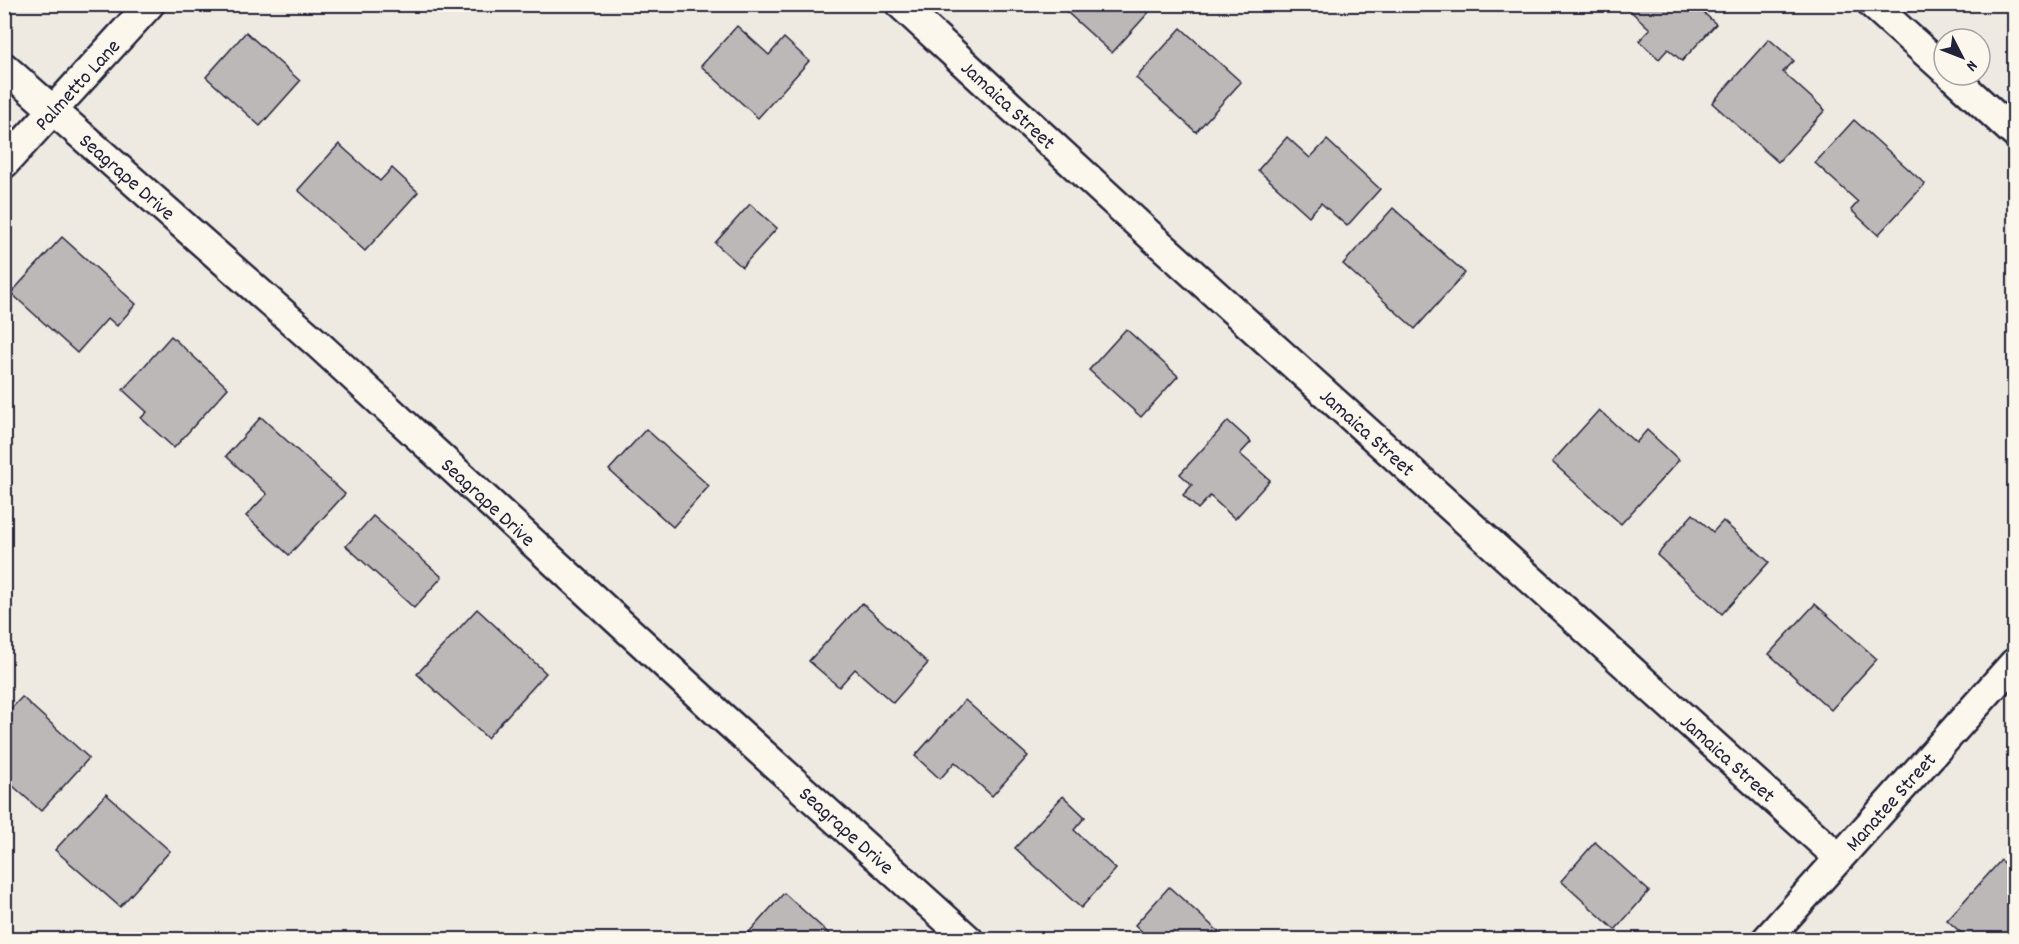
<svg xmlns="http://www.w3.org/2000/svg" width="2019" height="944" viewBox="0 0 2019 944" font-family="Dekko,sans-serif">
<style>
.building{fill:#bcb8b8;stroke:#22223b;stroke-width:1.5}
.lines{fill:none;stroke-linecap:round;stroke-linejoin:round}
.minor-casing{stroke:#22223b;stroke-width:33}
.minor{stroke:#fbf7ec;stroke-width:28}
.labels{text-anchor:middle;stroke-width:5;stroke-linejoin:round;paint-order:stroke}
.street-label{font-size:21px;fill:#22223b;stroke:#fbf7ec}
</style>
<rect width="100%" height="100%" fill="#eeeae2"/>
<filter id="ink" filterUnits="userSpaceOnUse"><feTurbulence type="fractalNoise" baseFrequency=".0167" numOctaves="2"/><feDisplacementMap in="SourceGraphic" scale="12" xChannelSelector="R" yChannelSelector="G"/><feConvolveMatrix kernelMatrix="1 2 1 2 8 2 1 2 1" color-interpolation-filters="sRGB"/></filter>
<g filter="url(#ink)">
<g class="building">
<polygon points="1058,4 1141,4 1149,12 1112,53"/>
<polygon points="1623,4 1694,4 1716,24 1682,61 1668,49 1659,59 1639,41 1650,29"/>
<polygon points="737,26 769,55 784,38 809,61 758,118 701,66"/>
<polygon points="1181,28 1241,82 1196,132 1136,78"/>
<polygon points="246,32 300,81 260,126 206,77"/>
<polygon points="1769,39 1794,61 1783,72 1825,110 1778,162 1712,103"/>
<polygon points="1854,120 1925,184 1878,235 1851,210 1858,202 1815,163"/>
<polygon points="1287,137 1310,158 1327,140 1380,189 1347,226 1321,203 1309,216 1258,170"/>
<polygon points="339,144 380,181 392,168 418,192 365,251 298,190"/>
<polygon points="750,204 777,228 742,267 715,243"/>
<polygon points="1393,208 1465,273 1415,329 1343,264"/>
<polygon points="62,237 136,304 117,326 108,318 77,353 11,293"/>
<polygon points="1126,329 1178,376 1141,417 1089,370"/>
<polygon points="171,336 228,388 174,448 141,418 147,412 123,390"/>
<polygon points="1599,410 1636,443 1647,430 1679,460 1621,524 1552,462"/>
<polygon points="261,417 345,494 289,555 246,516 267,494 226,456"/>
<polygon points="1228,421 1251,442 1240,454 1270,480 1235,519 1210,496 1198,509 1183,495 1192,485 1180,474"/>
<polygon points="646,429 709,486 673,527 609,470"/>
<polygon points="1693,514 1713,532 1723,521 1769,562 1722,614 1657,555"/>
<polygon points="373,516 442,577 414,608 346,546"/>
<polygon points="862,603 928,663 893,703 855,669 839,687 809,661"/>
<polygon points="1815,604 1877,659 1831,710 1769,654"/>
<polygon points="477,609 546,673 487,738 417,674"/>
<polygon points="22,697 89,758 41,811 4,778 4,716"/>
<polygon points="965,700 1028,756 992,796 955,762 940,779 915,756"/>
<polygon points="106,794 170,851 120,907 55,850"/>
<polygon points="1063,796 1085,817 1074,830 1116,869 1081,908 1015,848"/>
<polygon points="1595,842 1649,891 1615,930 1561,881"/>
<polygon points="2001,860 2014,872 2014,933 2009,940 1969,940 1947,920"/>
<polygon points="1169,887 1228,940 1151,940 1135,925"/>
<polygon points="784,893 836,940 742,940"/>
</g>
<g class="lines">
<defs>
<g id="minor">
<path id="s1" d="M900 4 1150 235 1839 858"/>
<polyline points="1872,4 1944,69"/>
<path id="s2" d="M4 67 320 346 719 714 969 940"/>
<polyline points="1951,75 2014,133"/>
<path id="s3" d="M4 164 150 4"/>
<path id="s4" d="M1766 940 2014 663"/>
</g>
</defs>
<use href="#minor" class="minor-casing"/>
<use href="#minor" class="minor"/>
</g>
</g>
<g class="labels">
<g class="street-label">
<text dy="7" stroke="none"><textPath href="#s3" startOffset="108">Palmetto Lane</textPath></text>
<text dy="7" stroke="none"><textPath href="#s1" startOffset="148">Jamaica Street</textPath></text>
<text dy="7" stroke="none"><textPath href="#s2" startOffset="165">Seagrape Drive</textPath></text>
<text dy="7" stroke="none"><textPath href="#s1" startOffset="634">Jamaica Street</textPath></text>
<text dy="7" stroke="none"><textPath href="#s2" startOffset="651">Seagrape Drive</textPath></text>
<text dy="7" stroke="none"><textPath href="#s1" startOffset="1120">Jamaica Street</textPath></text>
<text dy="7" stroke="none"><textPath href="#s4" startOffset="186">Manatee Street</textPath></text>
<text dy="7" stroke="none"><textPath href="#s2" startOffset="1137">Seagrape Drive</textPath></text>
</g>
</g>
<rect width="2019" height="944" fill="none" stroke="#fbf7ec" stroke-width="24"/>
<rect x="12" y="12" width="1995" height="920" fill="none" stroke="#22223b" stroke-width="2" filter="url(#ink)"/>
<g transform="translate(1962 57) rotate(132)"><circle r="28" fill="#fbf7ec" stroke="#a4a2a5" stroke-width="1.5"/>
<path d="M0-4.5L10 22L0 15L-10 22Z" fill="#22223b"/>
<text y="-9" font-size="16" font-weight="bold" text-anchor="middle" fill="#22223b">N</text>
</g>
</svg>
